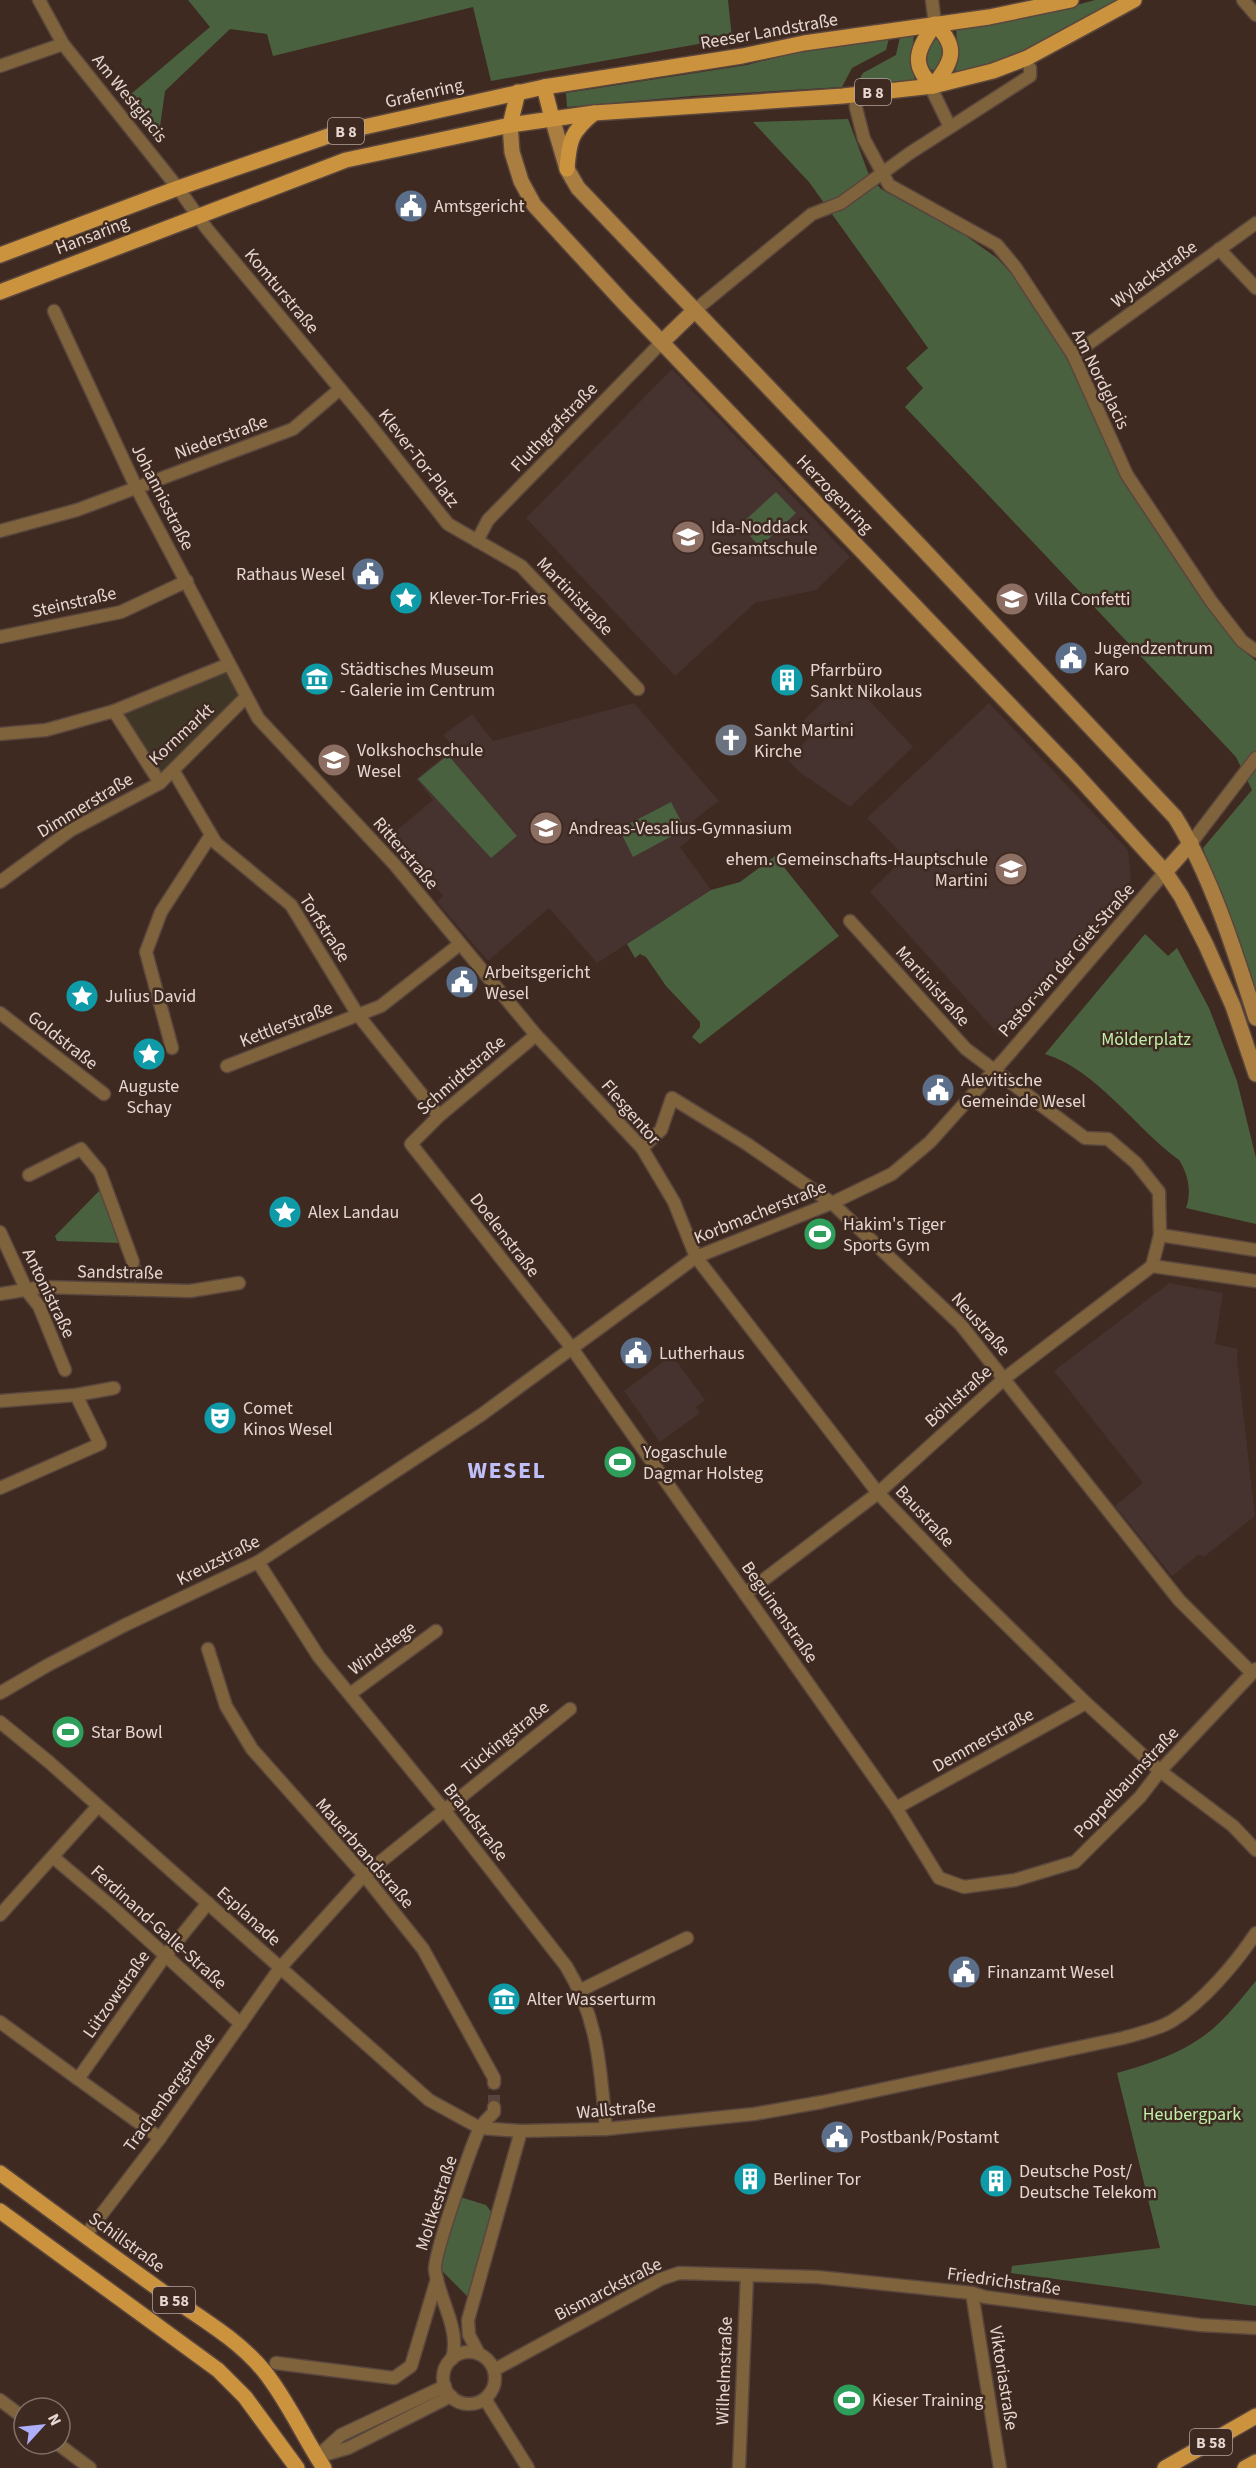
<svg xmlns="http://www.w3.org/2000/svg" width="1256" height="2468" viewBox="0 0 1256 2468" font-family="'Source Sans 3',sans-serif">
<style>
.commercial{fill:#403626}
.education{fill:#46322e}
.green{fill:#4a6140}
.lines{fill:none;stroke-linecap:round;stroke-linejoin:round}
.minor-tunnel{stroke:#58443c;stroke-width:12;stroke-dasharray:12 6;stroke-linecap:butt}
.minor-casing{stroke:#5a463d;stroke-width:15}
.secondary-casing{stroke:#5a463d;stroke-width:18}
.primary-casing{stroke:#5a463d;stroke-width:18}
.minor{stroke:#7e633d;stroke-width:12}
.secondary{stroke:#aa7e40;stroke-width:15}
.primary{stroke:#cc933f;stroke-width:15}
.labels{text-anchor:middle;stroke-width:5;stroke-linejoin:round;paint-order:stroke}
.shield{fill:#3f2a21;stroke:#b4a39d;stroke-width:1.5}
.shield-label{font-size:16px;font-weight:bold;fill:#e6d7d2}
.street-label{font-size:18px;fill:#e6d7d2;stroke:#3f2a21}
.poi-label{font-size:18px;fill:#e6d7d2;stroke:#3f2a21;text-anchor:start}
.park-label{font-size:18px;fill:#bff2a8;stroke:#3f2a21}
.district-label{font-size:24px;font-weight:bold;letter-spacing:1.5px;fill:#bebff8;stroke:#3f2a21}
</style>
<rect width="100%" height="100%" fill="#3f2a21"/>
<polygon class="commercial" points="229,664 246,697 160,783 114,711"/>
<g class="education">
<polygon points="672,369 850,557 816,590 755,603 675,676 526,518"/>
<polygon points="850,680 913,747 850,807 798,771 787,759 808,739 797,727 832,693 835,695"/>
<polygon points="634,703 719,801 694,820 691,838 680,847 711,890 597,963 549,908 488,961 437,902 443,896 390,836 433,800 416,779 454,748 443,735 472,714 493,741"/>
<polygon points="989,703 1128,850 1131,881 999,1035 870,892 905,857 867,818"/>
<polygon points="1169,1283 1223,1293 1215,1344 1238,1349 1237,1359 1255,1516 1205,1556 1198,1555 1172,1576 1115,1506 1143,1483 1054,1371"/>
<polygon points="672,1355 705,1400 696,1407 700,1413 660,1442 624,1391"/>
</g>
<g class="green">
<polygon points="188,0 728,0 732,38 491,81 473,7 273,56 267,34 230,29 165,91 158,141 124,100 210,27"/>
<path d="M1095 0H1117C1067 28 1013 65 955 73L958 55 956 28 1048 13Z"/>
<polygon points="914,35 911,62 915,81 855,87 863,73 896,55 900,37"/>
<polygon points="889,38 886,50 852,68 842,87 692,96 567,107 566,93 747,65 809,49"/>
<path d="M936 39 943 43 941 61 934 71 927 67C925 57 927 44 936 39Z"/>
<polygon points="848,119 869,175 881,189 966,236 997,258 1021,284 1069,358 1122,479 1214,616 1239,647 1256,661 1256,996 1203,848 1252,790 1236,757 905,407 923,388 906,368 928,348 809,182 753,122"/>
<polygon points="776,492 796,513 760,547 740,525"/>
<polygon points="448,755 517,836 491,858 418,779"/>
<polygon points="671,802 685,829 633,857 619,829"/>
<polygon points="775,856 839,936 700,1044 692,1037 700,1027 700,1022 666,986 646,957 640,954 635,958 627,944 711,890 740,882"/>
<path d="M1145 934 1168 956 1177 948 1209 1008 1237 1081 1256 1158V1224L1186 1208C1192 1191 1188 1174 1179 1160 1135 1128 1097 1070 1045 1054Z"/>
<polygon points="102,1188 121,1243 57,1241 55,1236"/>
<path d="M1256 1981V2306L1011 2273 1012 2266 1160 2248 1117 2073C1153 2063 1191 2050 1218 2024 1232 2011 1244 1995 1256 1981Z"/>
<polygon points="460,2197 486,2205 492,2213 468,2297 439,2268"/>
</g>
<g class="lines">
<g class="minor-tunnel">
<polyline points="133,1262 140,1280"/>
<polyline points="494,2107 494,2083"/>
</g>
<defs>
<g id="minor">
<polyline points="39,0 63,44 178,188 207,229 366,420 448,524 521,566 638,689"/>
<polyline points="932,0 935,24"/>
<polyline points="1243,0 1256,15"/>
<polyline points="0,66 63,44"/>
<polyline points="933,86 934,94 950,127"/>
<polyline points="855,94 856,108 864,139 889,185 997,245 1016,268 1073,355 1127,475 1211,601 1242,641 1256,651"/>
<polyline points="1219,249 1256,288"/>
<polyline points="54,311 136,487 258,718 395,865 536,1035 642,1148 674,1202 696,1257 878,1493 960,1579 1086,1703 1160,1771 1233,1826 1256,1850"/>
<polyline points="694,311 812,214 841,203 910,153 1030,76 1030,68"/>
<polyline points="1073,355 1256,223"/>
<polyline points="0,531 77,510 293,429 340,389"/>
<polyline points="477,541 488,520 662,342"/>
<polyline points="0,637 121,612 187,581"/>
<polyline points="114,711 160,783"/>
<polyline points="0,734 46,730 114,711 229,664"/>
<polyline points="173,770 216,843 291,905 358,1015 439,1116"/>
<polyline points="1191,843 1256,758"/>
<polyline points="0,882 71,830 160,783 246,697"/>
<polyline points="850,921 966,1049 1085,1138 1108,1139 1136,1163 1159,1192 1160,1235 1152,1266"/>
<polyline points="0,1013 104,1094"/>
<polyline points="536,1035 439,1116 411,1144 571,1347 896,1808 939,1878 964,1887 1015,1880 1075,1862 1140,1797 1160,1771 1256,1669"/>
<polyline points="172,1048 146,952 161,912 211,835"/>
<polyline points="227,1066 381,1006 460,944"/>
<polyline points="642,1148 661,1130 672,1098 747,1144 832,1203 961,1325 1179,1600 1252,1673"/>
<polyline points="29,1175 81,1149 100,1172 133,1262"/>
<polyline points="0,1232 27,1291 39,1306 65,1370"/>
<polyline points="1160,1235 1256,1250"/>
<polyline points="1152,1266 1256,1281"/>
<polyline points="0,1294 42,1287 190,1291 239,1283"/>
<polyline points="0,1401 76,1395 114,1388"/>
<polyline points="0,1488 100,1444 76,1395"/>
<path d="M258 1562 319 1657 445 1811 566 1966C599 2020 600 2067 606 2129"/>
<polyline points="745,1594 878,1493 1005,1378 1152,1266"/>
<polyline points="208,1649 226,1706 252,1749 364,1875 423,1949 494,2078 494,2083"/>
<polyline points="0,1693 48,1665 125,1625 258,1562 481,1415 696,1257 832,1203 892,1174 930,1142 1009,1054 1165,872"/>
<polyline points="350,1694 436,1631"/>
<path d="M0 1722 49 1762 429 2100 480 2128 521 2131 606 2129 754 2114 822 2102 1123 2038C1139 2033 1157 2030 1172 2021 1203 2002 1236 1963 1256 1933"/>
<polyline points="896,1808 1086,1703"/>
<polyline points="53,1857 112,1907 241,2024"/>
<polyline points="0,1915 98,1806"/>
<polyline points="581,1990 687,1938"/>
<polyline points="0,2022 78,2079 165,1956 208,1903"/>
<polyline points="78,2079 160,2138"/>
<polyline points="85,2236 160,2138 280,1968 364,1875 570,1709"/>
<polyline points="972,2293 1000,2468"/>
<circle cx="469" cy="2378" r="26"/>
<polyline points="479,2354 469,2335 468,2320 521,2131"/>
<path d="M452 2359C461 2329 439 2300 435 2270 433 2257 471 2147 479 2130 482 2123 489 2118 494 2112V2107"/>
<polyline points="276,2363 394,2378 411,2366 437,2279"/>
<polyline points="494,2370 661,2279 679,2273 817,2277 972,2293 985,2297 1200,2325 1256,2328"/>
<polyline points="485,2399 528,2468"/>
<polyline points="0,2400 24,2418"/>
<polyline points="58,2444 90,2468"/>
<polyline points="320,2454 341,2435 445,2386"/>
<polyline points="317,2457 348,2448 451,2396"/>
<polyline points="739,2468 747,2275"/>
</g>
<g id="secondary">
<path d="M552 118 567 169 578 188 920 546 1175 817C1211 875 1235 952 1256 1018"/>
<polyline points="510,125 512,152 521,181 534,205 624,303 1073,771 1165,872 1181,896 1206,945 1233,1006 1256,1074"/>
<polyline points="662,342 694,311"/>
<polyline points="1165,872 1191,843"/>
</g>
<g id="primary">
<path d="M935 24C960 48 952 62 933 86 909 64 918 48 935 24Z"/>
<polyline points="544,87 552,118"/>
<polyline points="510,125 518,92"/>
<path d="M567 169C569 140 571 132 594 113"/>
<polyline points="0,255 178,188 337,133 544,87 742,56 804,43 989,17 1071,0"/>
<polyline points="0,292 346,160 510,125 594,113 843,96 933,86 993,71 1027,58 1134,0"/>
<path d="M0 2173C54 2213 108 2253 163 2292 197 2316 237 2338 264 2371 288 2401 303 2436 324 2468"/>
<polyline points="0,2211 218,2370 245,2397 297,2468"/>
<polyline points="1165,2468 1256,2416"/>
<polyline points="1245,2468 1256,2462"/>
</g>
</defs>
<use href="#minor" class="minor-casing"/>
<use href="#secondary" class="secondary-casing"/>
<use href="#primary" class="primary-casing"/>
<use href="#minor" class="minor"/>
<use href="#secondary" class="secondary"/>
<use href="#primary" class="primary"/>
</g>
<defs>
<symbol id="civic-disc" viewBox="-11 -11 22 22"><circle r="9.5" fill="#5c6f8a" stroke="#3f2a21"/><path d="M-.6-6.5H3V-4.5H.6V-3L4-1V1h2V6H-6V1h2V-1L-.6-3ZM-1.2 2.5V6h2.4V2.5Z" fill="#fff"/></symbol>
<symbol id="school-disc" viewBox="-11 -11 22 22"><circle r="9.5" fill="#8d6e63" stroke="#3f2a21"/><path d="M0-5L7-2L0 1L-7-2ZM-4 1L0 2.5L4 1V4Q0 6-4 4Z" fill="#fff"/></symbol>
<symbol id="sight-disc" viewBox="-11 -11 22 22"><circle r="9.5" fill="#0f9aa8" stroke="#3f2a21"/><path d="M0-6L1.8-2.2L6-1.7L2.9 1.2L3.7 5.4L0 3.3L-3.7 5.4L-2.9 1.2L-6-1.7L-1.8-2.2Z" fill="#fff"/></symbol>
<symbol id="museum-disc" viewBox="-11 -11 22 22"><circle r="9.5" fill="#0f9aa8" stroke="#3f2a21"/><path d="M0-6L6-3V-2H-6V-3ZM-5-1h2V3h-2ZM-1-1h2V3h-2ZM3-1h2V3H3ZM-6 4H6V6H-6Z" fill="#fff"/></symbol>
<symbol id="building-disc" viewBox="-11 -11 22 22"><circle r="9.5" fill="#0f9aa8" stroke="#3f2a21"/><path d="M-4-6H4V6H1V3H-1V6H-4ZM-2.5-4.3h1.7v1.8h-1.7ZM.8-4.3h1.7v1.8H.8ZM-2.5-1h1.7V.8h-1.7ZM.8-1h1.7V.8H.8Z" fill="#fff"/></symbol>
<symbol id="church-disc" viewBox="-11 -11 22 22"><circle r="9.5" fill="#6b7280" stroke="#3f2a21"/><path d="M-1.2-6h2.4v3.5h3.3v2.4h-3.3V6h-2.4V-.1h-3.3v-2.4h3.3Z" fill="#fff"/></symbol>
<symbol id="university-disc" viewBox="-11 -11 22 22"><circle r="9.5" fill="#8d6e63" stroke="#3f2a21"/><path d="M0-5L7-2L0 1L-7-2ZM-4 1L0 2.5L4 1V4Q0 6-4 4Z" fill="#fff"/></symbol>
<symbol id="stadium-disc" viewBox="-11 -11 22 22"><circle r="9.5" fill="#2e9e5b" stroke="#3f2a21"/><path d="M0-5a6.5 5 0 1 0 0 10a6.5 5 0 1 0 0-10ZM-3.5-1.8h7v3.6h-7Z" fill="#fff"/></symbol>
<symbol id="theatre-disc" viewBox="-11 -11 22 22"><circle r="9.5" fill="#0f9aa8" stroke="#3f2a21"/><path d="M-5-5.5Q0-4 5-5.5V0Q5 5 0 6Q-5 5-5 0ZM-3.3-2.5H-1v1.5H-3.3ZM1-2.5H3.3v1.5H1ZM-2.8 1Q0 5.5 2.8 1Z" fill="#fff"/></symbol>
</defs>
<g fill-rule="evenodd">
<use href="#civic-disc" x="392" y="187" width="38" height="38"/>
<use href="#school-disc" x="669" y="518" width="38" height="38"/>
<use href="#civic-disc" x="349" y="555" width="38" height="38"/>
<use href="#sight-disc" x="387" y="579" width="38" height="38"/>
<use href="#school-disc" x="993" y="580" width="38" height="38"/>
<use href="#civic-disc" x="1052" y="639" width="38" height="38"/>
<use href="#museum-disc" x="298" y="660" width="38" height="38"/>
<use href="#building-disc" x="768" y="661" width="38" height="38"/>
<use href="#church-disc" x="712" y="721" width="38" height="38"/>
<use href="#university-disc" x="315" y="741" width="38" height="38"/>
<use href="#school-disc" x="527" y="809" width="38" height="38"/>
<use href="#school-disc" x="992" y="850" width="38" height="38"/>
<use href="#civic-disc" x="443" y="963" width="38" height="38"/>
<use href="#sight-disc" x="63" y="977" width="38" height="38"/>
<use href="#sight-disc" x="130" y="1035" width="38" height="38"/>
<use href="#civic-disc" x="919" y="1071" width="38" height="38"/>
<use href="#sight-disc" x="266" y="1193" width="38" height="38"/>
<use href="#stadium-disc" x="801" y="1215" width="38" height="38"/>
<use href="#civic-disc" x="617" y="1334" width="38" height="38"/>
<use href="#theatre-disc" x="201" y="1399" width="38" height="38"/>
<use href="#stadium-disc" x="601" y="1443" width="38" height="38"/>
<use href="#stadium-disc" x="49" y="1713" width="38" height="38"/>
<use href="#civic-disc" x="945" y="1953" width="38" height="38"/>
<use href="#museum-disc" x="485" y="1980" width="38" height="38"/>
<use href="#civic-disc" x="818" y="2118" width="38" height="38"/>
<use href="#building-disc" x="731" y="2160" width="38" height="38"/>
<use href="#building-disc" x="977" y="2162" width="38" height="38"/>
<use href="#stadium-disc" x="830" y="2381" width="38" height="38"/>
</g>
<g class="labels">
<g class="shield">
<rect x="855" y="79" width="36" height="26" rx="4.5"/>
<rect x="328" y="118" width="36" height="26" rx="4.5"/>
<rect x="153" y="2287" width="42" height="26" rx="4.5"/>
<rect x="1190" y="2429" width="42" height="26" rx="4.5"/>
</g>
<g class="shield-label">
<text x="873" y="98">B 8</text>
<text x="346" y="137">B 8</text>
<text x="174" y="2306">B 58</text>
<text x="1211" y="2448">B 58</text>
</g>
<g class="street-label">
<text transform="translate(769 31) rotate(-10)" y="6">Reeser Landstraße</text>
<text transform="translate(424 93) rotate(-13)" y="6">Grafenring</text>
<text transform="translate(130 98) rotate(51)" y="6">Am Westglacis</text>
<text transform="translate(92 235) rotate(-21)" y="6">Hansaring</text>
<text transform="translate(1154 274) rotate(-36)" y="6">Wylackstraße</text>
<text transform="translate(282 291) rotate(50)" y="6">Komturstraße</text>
<text transform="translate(1101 379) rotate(64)" y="6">Am Nordglacis</text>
<text transform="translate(554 427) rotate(-46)" y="6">Fluthgrafstraße</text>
<text transform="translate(221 437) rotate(-20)" y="6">Niederstraße</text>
<text transform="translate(419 458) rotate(52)" y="6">Klever-Tor-Platz</text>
<text transform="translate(835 494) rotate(46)" y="6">Herzogenring</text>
<text transform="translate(163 497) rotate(63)" y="6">Johannisstraße</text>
<text transform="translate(575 596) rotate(46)" y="6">Martinistraße</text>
<text transform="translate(74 602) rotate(-13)" y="6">Steinstraße</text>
<text transform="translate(181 734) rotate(-43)" y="6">Kornmarkt</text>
<text transform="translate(85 805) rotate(-31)" y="6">Dimmerstraße</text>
<text transform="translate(406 853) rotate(49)" y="6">Ritterstraße</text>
<text transform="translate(325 928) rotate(57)" y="6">Torfstraße</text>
<text transform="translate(1066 960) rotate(-49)" y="6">Pastor-van der Giet-Straße</text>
<text transform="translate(933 986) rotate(48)" y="6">Martinistraße</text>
<text transform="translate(286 1024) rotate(-21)" y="6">Kettlerstraße</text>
<text transform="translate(63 1040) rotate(38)" y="6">Goldstraße</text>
<text transform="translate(461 1075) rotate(-41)" y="6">Schmidtstraße</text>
<text transform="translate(631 1112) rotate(49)" y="6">Flesgentor</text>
<text transform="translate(760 1212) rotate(-22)" y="6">Korbmacherstraße</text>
<text transform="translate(505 1235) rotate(52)" y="6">Doelenstraße</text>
<text transform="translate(120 1272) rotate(1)" y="6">Sandstraße</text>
<text transform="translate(49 1293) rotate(64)" y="6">Antonistraße</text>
<text transform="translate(981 1324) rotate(48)" y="6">Neustraße</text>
<text transform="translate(958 1396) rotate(-42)" y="6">Böhlstraße</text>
<text transform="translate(925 1516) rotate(47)" y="6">Baustraße</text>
<text transform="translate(218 1560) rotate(-27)" y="6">Kreuzstraße</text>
<text transform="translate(780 1612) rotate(55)" y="6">Beguinenstraße</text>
<text transform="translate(382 1648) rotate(-36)" y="6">Windstege</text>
<text transform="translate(505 1738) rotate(-39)" y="6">Tückingstraße</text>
<text transform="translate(983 1740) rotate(-29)" y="6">Demmerstraße</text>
<text transform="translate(1126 1782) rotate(-47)" y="6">Poppelbaumstraße</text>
<text transform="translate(476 1822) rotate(52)" y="6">Brandstraße</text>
<text transform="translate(365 1853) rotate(49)" y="6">Mauerbrandstraße</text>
<text transform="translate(249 1916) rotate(42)" y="6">Esplanade</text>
<text transform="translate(159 1927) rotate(42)" y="6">Ferdinand-Galle-Straße</text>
<text transform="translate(116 1994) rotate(-55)" y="6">Lützowstraße</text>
<text transform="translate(169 2092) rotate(-54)" y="6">Trachenbergstraße</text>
<text transform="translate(616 2109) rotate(-5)" y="6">Wallstraße</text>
<text transform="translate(436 2203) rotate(-72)" y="6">Moltkestraße</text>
<text transform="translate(127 2242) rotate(36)" y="6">Schillstraße</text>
<text transform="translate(1004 2281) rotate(8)" y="6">Friedrichstraße</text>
<text transform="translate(608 2289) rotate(-27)" y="6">Bismarckstraße</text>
<text transform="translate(724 2371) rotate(-88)" y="6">Wilhelmstraße</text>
<text transform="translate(1004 2378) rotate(81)" y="6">Viktoriastraße</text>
</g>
<g class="poi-label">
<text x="434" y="212">Amtsgericht</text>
<text x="711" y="533">Ida-Noddack<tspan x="711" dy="21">Gesamtschule</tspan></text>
<text x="345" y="580" text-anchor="end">Rathaus Wesel</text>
<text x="429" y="604">Klever-Tor-Fries</text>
<text x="1035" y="605">Villa Confetti</text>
<text x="1094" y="654">Jugendzentrum<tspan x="1094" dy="21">Karo</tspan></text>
<text x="340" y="675">Städtisches Museum<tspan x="340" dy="21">- Galerie im Centrum</tspan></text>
<text x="810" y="676">Pfarrbüro<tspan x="810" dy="21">Sankt Nikolaus</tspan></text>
<text x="754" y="736">Sankt Martini<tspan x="754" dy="21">Kirche</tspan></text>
<text x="357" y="756">Volkshochschule<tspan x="357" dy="21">Wesel</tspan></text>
<text x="569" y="834">Andreas-Vesalius-Gymnasium</text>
<text x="988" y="865" text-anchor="end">ehem. Gemeinschafts-Hauptschule<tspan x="988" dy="21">Martini</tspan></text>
<text x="485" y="978">Arbeitsgericht<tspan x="485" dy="21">Wesel</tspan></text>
<text x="105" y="1002">Julius David</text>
<text x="961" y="1086">Alevitische<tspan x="961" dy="21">Gemeinde Wesel</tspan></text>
<text x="149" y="1092" text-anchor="middle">Auguste<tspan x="149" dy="21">Schay</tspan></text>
<text x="308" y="1218">Alex Landau</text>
<text x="843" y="1230">Hakim's Tiger<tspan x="843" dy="21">Sports Gym</tspan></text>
<text x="659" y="1359">Lutherhaus</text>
<text x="243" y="1414">Comet<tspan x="243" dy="21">Kinos Wesel</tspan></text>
<text x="643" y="1458">Yogaschule<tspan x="643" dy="21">Dagmar Holsteg</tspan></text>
<text x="91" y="1738">Star Bowl</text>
<text x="987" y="1978">Finanzamt Wesel</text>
<text x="527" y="2005">Alter Wasserturm</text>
<text x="860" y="2143">Postbank/Postamt</text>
<text x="1019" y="2177">Deutsche Post/<tspan x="1019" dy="21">Deutsche Telekom</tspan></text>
<text x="773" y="2185">Berliner Tor</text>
<text x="872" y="2406">Kieser Training</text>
</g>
<g class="park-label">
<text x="1146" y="1045">Mölderplatz</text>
<text x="1192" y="2120">Heubergpark</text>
</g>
<g class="district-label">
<text x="507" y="1478">WESEL</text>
</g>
</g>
<g transform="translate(42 2426) rotate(63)"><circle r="28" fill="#3f2a21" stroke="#826f68" stroke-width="1.5"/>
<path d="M0-4.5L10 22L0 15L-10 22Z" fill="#aeaefb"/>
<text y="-9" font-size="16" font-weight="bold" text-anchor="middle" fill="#e6d7d2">N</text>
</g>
</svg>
